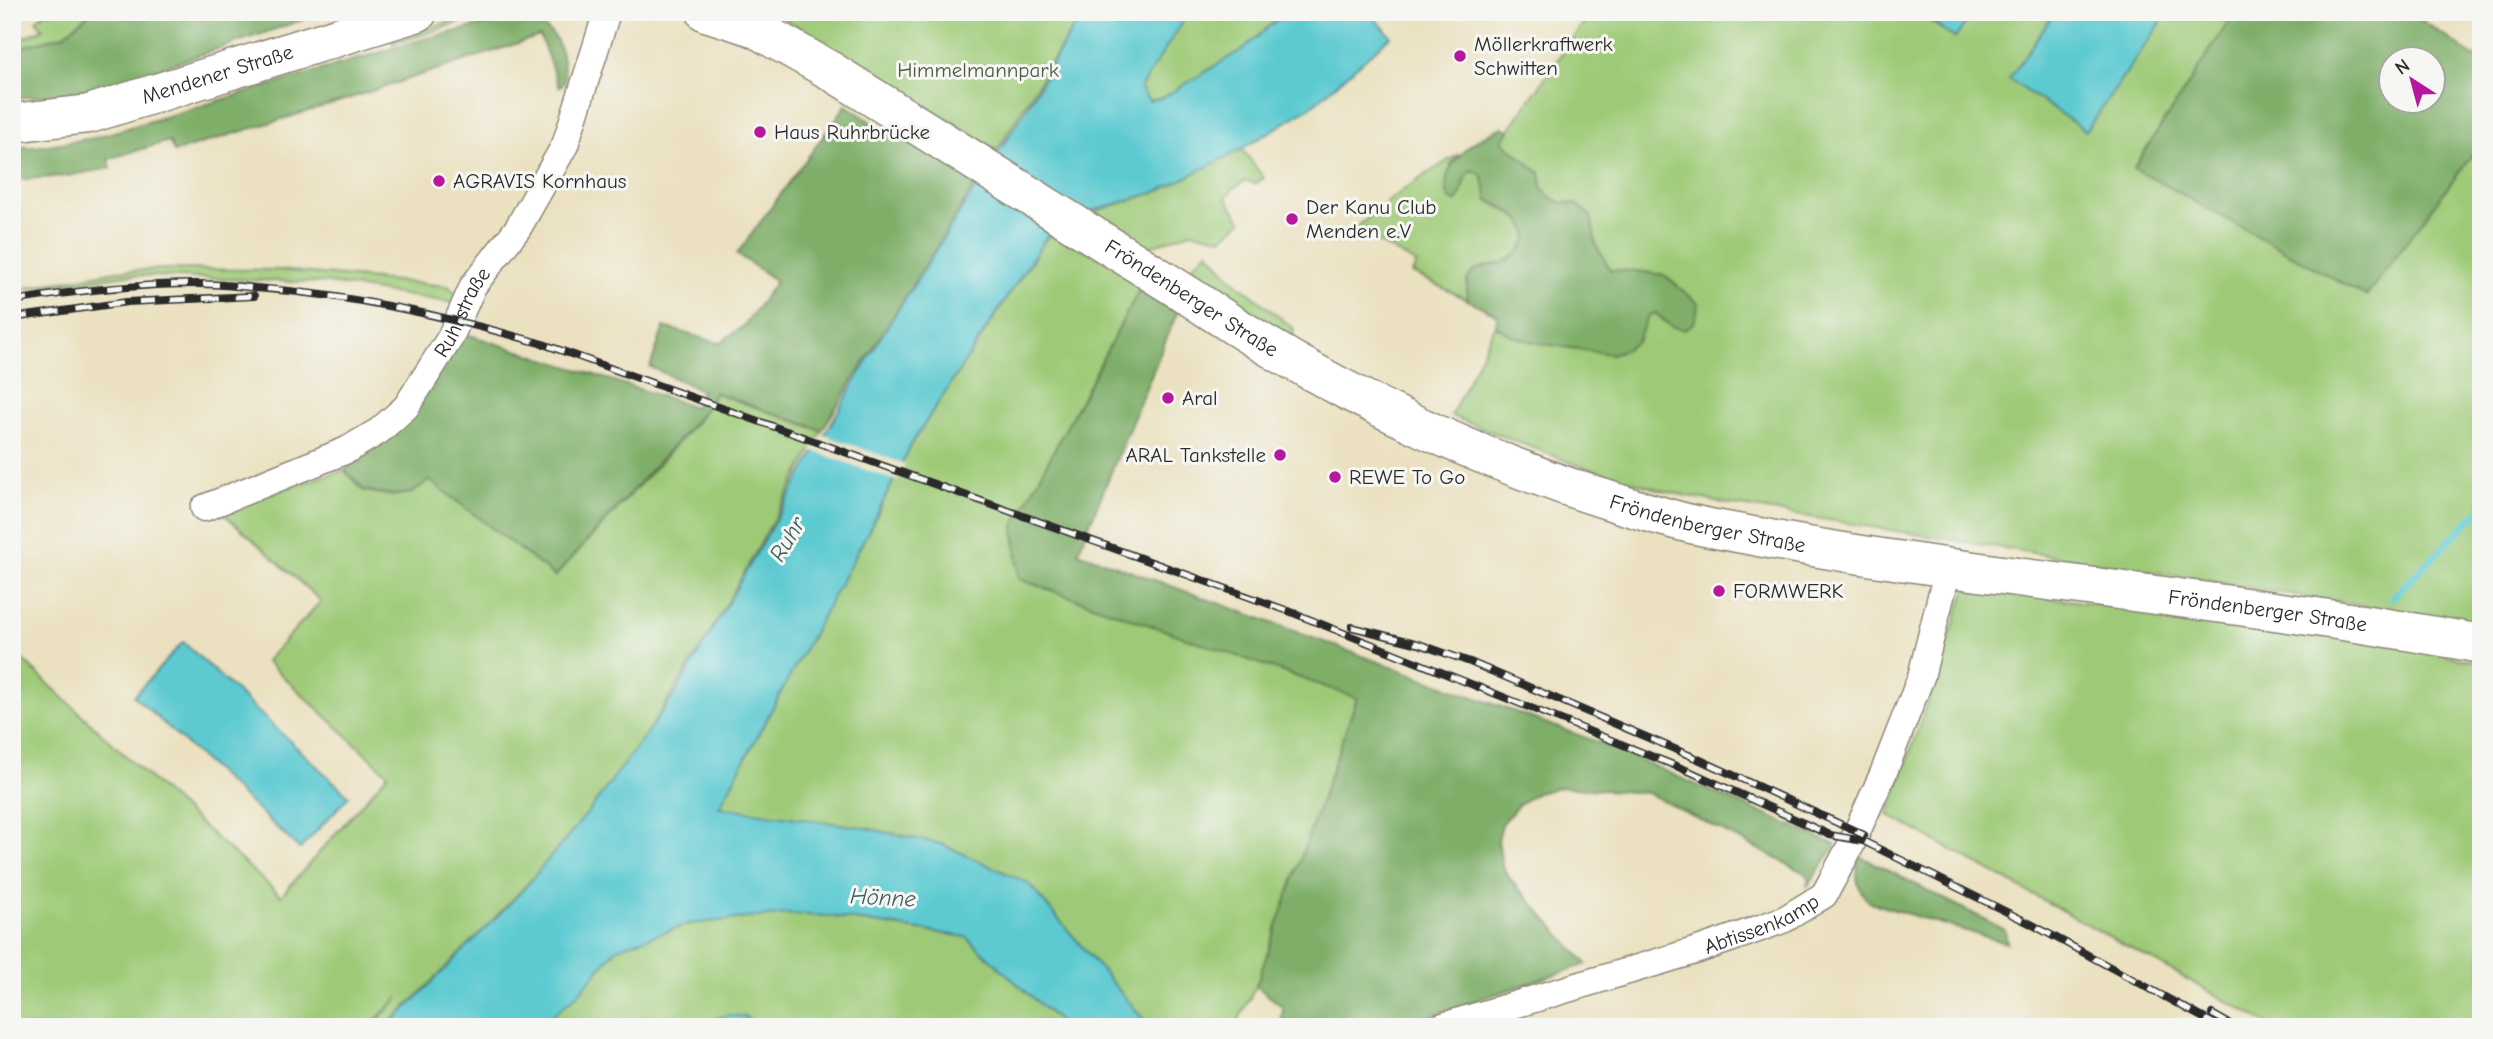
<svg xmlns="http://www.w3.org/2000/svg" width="2493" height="1039" viewBox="0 0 2493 1039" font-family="'Comic Neue',sans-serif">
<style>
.green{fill:#9eca77;stroke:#647a51;stroke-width:2}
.forest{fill:#7eae68;stroke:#546c4a;stroke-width:2;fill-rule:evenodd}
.water{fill:#5dcad2;stroke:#447a7e;stroke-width:2}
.pier{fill:#ebe1c0}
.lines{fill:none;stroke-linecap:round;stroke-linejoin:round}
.stream{stroke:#5dcad2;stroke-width:7}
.street-casing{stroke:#8b8676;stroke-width:29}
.secondary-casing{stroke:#8b8676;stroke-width:41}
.street{stroke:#fff;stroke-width:26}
.secondary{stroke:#fff;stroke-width:38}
.rail-casing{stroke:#2b2b2b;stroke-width:8}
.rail{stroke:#f6f6f2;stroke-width:5;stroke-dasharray:16;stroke-linecap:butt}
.poi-dot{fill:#b5179e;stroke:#f6f6f2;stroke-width:2.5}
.labels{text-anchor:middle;stroke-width:6;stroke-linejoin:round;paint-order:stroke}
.poi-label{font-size:21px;fill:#2b2b2b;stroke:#f6f6f2;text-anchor:start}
.park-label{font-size:21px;fill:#4e5b42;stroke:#f6f6f2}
.street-label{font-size:21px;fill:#2b2b2b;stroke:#f6f6f2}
.water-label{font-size:23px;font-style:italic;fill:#3a5b5d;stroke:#f6f6f2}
</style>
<rect width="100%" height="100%" fill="#f6f6f2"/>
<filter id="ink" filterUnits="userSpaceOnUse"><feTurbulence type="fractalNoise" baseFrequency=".0143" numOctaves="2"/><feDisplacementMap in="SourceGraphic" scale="14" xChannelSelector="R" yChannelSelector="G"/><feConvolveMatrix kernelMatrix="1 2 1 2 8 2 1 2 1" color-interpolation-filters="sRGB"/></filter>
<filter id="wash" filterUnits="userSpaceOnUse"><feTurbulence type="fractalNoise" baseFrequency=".00686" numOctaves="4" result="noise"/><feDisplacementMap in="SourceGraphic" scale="28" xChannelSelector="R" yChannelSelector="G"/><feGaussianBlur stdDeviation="1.57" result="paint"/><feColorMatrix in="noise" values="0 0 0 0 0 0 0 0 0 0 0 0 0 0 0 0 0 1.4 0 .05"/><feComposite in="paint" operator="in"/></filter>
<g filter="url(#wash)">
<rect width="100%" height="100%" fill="#ebe1c0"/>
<g class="green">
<polygon points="43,12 89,12 90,13 64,35 18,48 12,47 12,25 23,38 43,29 36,20 44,14"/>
<path d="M513 12 474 18 393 44 391 40C431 27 470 12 513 12Z"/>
<polygon points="774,12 1083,12 997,150"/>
<polygon points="1189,12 1286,12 1243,49 1162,98 1149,101 1140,88"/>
<polygon points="1591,12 1917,12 1955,38 1973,12 2055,12 2010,79 2086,131 2168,12 2235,12 2134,168 2366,296 2481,143 2481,628 2371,607 1722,503 1664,491 1577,465 1451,416 1495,326 1515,337 1643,325 1648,316 1655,313 1671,326 1664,275 1636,271 1610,270 1596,245 1591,216 1577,204 1560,202 1548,196 1542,187 1540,173 1501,141"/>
<polygon points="1242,149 1264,178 1255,184 1245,181 1234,188 1226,198 1242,221 1222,238 1191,232 1149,247 1090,213 1159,191"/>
<path d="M1459 154 1451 164 1456 202C1465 194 1460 181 1471 170L1482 175 1488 200 1520 219 1527 228 1526 241 1517 255 1504 262 1482 267 1467 280 1468 300 1412 273 1417 264 1355 229C1387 200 1421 176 1459 154Z"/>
<polygon points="1051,231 1142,280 1139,290 1014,526 1019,579 1358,698 1256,986 1235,1027 1150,1027 1028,883 941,844 860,827 718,808 868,532 912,443"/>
<polygon points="1208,251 1232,279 1294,329 1292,339 1187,271"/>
<polygon points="169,269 280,270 448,286 457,294 453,303 328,283 128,275 16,290 116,271"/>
<path d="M715 393 822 431C751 561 682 694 590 811 528 889 456 957 386 1027L378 1020 399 997 368 1027H12V650L168 795 281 896 388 774 266 661 321 601 223 513 271 493 344 470 363 491 393 496 412 493 429 479 555 577 679 442 701 416Z"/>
<polygon points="1967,587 2372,640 2481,662 2481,1027 2274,1027 1888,815"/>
<polygon points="786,914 829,916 967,937 1065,1027 539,1027 578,994 617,948 688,924"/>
</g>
<g class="forest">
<polygon points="91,12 325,12 112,85 56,95 12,98 12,47 18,48 64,35"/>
<path d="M2235 12H2410L2481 61V143L2366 296 2134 168ZM2392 60H2434V102H2392Z"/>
<path d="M521 18C559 27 563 47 565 82L559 87 540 36 335 103 174 152 169 141 108 159 111 168 66 176 12 180V147H35L94 138 421 40 503 20Z"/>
<polygon points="912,97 997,150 822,430 714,392 700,416 555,576 429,480 412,493 393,495 364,490 345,470 412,413 460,332 695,407 701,390 650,367 664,327 719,343 745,325 776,281 737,254 846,105 889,134"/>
<path d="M1503 127 1509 131 1502 141 1540 173 1542 187 1548 196 1560 202 1577 204 1591 216 1596 245 1610 270 1636 271 1664 275 1698 303C1697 316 1696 324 1684 330L1671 326 1655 313 1648 316 1637 342 1624 350 1611 354 1537 343 1515 337 1495 326 1498 315 1468 300C1467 292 1465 280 1471 274 1479 265 1492 266 1502 263 1512 259 1518 254 1523 246 1538 222 1505 209 1488 200L1482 175 1471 170C1460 181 1465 193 1456 202L1449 199C1435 166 1476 137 1503 127Z"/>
<polygon points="1139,290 1177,313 1078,552 1600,743 1836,845 1807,887 1809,879 1805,873 1648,793 1561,787 1537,793 1519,804 1502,824 1498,840 1502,865 1511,880 1587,964 1423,1018 1388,1027 1281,1027 1283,1007 1256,986 1357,698 1019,579 1014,526"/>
<path d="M1858 855 2005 930 2007 943 1871 903C1855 891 1856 874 1858 855Z"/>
</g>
<g class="water">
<polygon points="1083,12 1189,12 1140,88 1149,101 1162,98 1243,49 1286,12 1369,12 1391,36 1312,106 1242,149 1159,191 1056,222 912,443 868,532 719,807 860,827 941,844 1028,883 1150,1027 1065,1027 966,937 829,916 786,914 688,924 617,948 578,994 539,1027 388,1027 522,891 590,810 676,693 882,335 1024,112"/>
<polygon points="1917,12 1973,12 1955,38"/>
<polygon points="2055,12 2168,12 2086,131 2009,79"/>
<polygon points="183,642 349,796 300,849 134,696"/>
<polygon points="728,1015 746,1017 755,1027 688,1027"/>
</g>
<polygon class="pier" points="821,434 905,464 897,481 811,450"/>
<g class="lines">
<polyline class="stream" points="2393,597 2481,509"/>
</g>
</g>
<g filter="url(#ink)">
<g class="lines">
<defs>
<g id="street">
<path id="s1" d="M204 508 347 450 379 431 406 407 450 338 473 286 518 228 565 145 607 12"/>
<path id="s2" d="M1440 1027 1698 950 1747 933 1785 919 1824 895 1851 845 1883 774 1921 677 1948 568"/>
</g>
<g id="secondary">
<path id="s3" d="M706 12 753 27 831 71 1186 294C1336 396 1504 474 1679 521 1705 528 1733 532 1759 537 1840 553 1921 564 2002 575 2162 596 2322 615 2481 644"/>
<path id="s4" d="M12 123 89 114 418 12"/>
</g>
</defs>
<use href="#street" class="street-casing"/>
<use href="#secondary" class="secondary-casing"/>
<use href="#street" class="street"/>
<use href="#secondary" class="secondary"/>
<defs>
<g id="rail">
<path d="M12 301C74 291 135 284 198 284 217 284 237 286 256 288 354 295 449 317 543 344L1291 612 1691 772 1830 835 1863 841 2031 924 2220 1027"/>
<polyline points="12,318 127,302 254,296"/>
<polyline points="1352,627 1419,644 1470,662 1698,759 1864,835"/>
<polyline points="2212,1014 2235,1027"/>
</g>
</defs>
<use href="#rail" class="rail-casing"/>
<use href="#rail" class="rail"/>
</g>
</g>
<g class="poi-dot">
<circle cx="1460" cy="56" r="7"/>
<circle cx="760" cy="132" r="7"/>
<circle cx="439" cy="181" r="7"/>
<circle cx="1292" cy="219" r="7"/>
<circle cx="1168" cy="398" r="7"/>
<circle cx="1280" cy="455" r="7"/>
<circle cx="1335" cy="477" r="7"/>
<circle cx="1719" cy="591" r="7"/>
</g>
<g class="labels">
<g class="poi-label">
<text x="1474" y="51">Möllerkraftwerk<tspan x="1474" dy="24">Schwitten</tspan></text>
<text x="774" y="139">Haus Ruhrbrücke</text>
<text x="453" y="188">AGRAVIS Kornhaus</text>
<text x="1306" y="214">Der Kanu Club<tspan x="1306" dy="24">Menden e.V</tspan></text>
<text x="1182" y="405">Aral</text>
<text x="1266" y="462" text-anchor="end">ARAL Tankstelle</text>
<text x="1349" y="484">REWE To Go</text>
<text x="1733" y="598">FORMWERK</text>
</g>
<g class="park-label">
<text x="978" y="77">Himmelmannpark</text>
</g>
<g class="street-label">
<text dy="7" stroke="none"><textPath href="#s4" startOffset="212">Mendener Straße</textPath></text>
<text dy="7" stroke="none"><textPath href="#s3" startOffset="565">Fröndenberger Straße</textPath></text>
<text dy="7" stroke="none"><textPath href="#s1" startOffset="338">Ruhrstraße</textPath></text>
<text dy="7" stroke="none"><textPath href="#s3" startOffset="1132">Fröndenberger Straße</textPath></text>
<text dy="7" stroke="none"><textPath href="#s3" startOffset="1699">Fröndenberger Straße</textPath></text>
<text dy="7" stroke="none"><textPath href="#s2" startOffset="338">Abtissenkamp</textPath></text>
</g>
<g class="water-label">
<text transform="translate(787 539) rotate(-59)" y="8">Ruhr</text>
<text transform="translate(883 897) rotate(3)" y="8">Hönne</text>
</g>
</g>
<rect width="2493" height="1039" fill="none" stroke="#f6f6f2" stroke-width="42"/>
<g transform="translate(2412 80) rotate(324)"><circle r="33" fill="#f6f6f2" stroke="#a5a5a2" stroke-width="2"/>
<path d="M0-5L12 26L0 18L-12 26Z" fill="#b5179e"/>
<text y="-10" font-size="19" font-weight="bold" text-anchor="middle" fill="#2b2b2b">N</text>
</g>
</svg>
